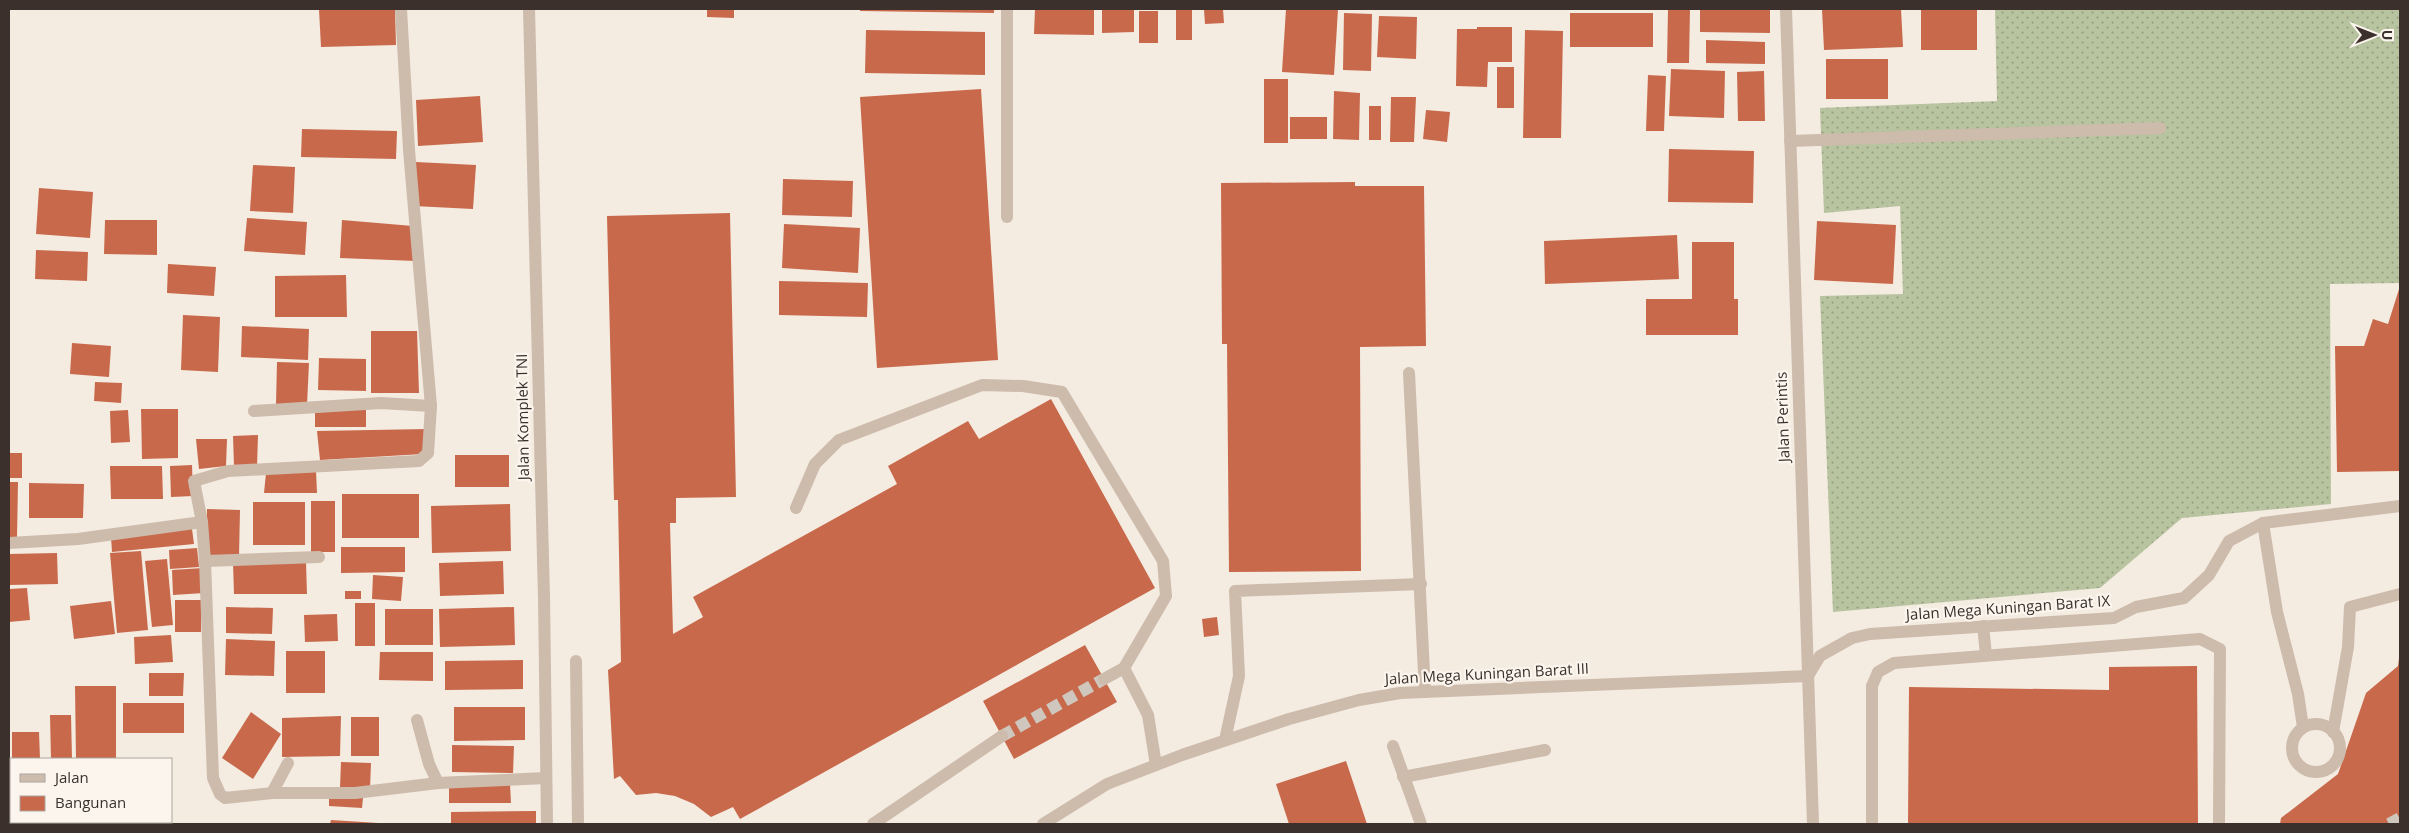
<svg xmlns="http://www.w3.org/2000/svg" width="2409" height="833" viewBox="0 0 2409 833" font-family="'Open Sans',sans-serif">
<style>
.grass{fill:url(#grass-dots)}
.building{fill:#c8694b}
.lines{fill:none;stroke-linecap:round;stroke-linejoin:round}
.minor-tunnel{stroke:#cfc6bd;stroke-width:12;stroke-dasharray:12 6;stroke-linecap:butt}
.minor{stroke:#cdbbac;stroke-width:12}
.labels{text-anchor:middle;stroke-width:4.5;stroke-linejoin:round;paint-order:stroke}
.street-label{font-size:15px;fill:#3b302b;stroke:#fbf5ee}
</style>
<defs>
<pattern id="grass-dots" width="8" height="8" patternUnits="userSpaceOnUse" patternTransform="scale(1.25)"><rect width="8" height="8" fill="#b8c4a0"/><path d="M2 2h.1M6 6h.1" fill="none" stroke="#97a083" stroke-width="1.8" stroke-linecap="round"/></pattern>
</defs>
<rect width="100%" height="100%" fill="#f4ebe1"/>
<polygon class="grass" points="1995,9 2400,9 2400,283 2330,284 2331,504 2182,518 2100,588 1833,612 1820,296 1903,294 1900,206 1824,213 1820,108 1997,101"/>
<g class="building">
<polygon points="319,9 395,9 396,45 321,47"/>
<polygon points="707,9 734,9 734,18 707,17"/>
<polygon points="860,9 994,9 994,13 860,11"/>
<polygon points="1035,9 1094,9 1094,35 1034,34"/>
<polygon points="1102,9 1134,9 1134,32 1102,33"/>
<rect x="1176" y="9" width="16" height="31"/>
<polygon points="1204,9 1223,9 1224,23 1205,24"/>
<polygon points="1286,9 1338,9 1334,75 1282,72"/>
<polygon points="1668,9 1690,9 1689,63 1667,63"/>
<polygon points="1700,9 1770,9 1770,33 1700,32"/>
<polygon points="1822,9 1901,9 1903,47 1824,50"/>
<rect x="1921" y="9" width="56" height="41"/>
<rect x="1139" y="11" width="19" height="32"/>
<polygon points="1344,13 1372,14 1371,71 1343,70"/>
<rect x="1570" y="13" width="83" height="34"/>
<polygon points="1379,16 1417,17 1416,59 1377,57"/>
<polygon points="1477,27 1512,27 1512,62 1488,62 1487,87 1456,86 1457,29 1477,29"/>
<polygon points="866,30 985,32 985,75 865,73"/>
<polygon points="1525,30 1563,31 1561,138 1523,138"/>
<polygon points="1706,40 1765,42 1765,64 1706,63"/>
<rect x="1826" y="59" width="62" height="40"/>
<rect x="1497" y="67" width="17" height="41"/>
<polygon points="1671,69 1725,71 1724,118 1669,116"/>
<polygon points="1764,71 1765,121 1738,121 1737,72"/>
<polygon points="1648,75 1666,76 1664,131 1646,131"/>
<rect x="1264" y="79" width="24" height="64"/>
<polygon points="981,89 998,360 877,368 860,97"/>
<polygon points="1334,91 1360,93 1359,140 1333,139"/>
<polygon points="480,96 483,142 418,146 416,100"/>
<polygon points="1391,97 1416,97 1414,142 1390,142"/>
<rect x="1369" y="106" width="12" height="34"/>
<polygon points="1426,110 1450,112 1447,142 1423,139"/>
<rect x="1290" y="117" width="37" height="22"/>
<polygon points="302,129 397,131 396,159 301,157"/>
<polygon points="1669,149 1754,151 1753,203 1668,202"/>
<polygon points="416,162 476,165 473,209 414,206"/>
<polygon points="253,165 295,167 293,213 250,211"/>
<polygon points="783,179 853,181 852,217 782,215"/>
<polygon points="1355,182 1355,186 1424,186 1426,346 1360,347 1361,571 1229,572 1227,344 1222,344 1221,183"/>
<polygon points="39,188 93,192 90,238 36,234"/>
<polygon points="730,213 736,497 676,498 676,523 670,523 673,634 703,617 693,597 897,484 888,466 968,421 979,439 1051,399 1155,588 740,819 733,807 711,817 694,804 675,796 656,793 636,795 620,776 614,779 608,670 621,662 618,500 614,500 607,216"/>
<polygon points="247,218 307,222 305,255 244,251"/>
<polygon points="105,220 157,220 157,255 104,254"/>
<polygon points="342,220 413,226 416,261 340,258"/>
<polygon points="1817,221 1896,225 1893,284 1814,280"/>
<polygon points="784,224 860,228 858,273 782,268"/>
<polygon points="1677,235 1679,279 1545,284 1544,241"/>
<polygon points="1692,242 1734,242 1734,299 1738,299 1738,335 1646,335 1646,299 1692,299"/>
<polygon points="36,250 88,252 87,281 35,279"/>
<polygon points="168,264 216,267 214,296 167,293"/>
<polygon points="346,275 347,317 275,317 275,276"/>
<polygon points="779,281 868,283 867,317 779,315"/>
<polygon points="2400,286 2400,471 2337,472 2335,346 2364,346 2373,319 2388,324"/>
<polygon points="183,315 220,317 218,372 181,370"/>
<polygon points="242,326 309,329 308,360 241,357"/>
<polygon points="371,331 417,331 419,393 371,393"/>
<polygon points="72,343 111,346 109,377 70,374"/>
<polygon points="319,358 366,359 366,391 318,390"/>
<polygon points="277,362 309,363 307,405 276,404"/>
<polygon points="95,382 122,383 121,403 94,401"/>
<polygon points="141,409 178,409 178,458 142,459"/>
<rect x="315" y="409" width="51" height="18"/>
<polygon points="128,410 130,442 111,443 110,411"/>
<polygon points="427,429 423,454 320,460 317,431"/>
<polygon points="258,435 257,467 234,466 233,436"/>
<polygon points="196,439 227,439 226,466 199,469"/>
<rect x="9" y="453" width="13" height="25"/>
<rect x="455" y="455" width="54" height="32"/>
<polygon points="192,465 193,496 171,497 170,466"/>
<polygon points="110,466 162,466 163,499 111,499"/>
<polygon points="316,471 317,493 264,493 266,473"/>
<polygon points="9,482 18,482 17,538 9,538"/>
<polygon points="29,483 84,484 83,518 29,518"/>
<rect x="342" y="494" width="77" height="44"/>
<rect x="311" y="501" width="24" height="51"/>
<rect x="253" y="502" width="52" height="43"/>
<polygon points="510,504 511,551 432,553 431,506"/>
<polygon points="207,509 240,510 239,556 206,555"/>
<polygon points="192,529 194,544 112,552 111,537"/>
<polygon points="341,547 405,547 405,572 341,573"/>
<polygon points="197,548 199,567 170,569 169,550"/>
<polygon points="141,551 148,630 117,633 110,553"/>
<polygon points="57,553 58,584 9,585 9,554"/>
<polygon points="167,559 173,625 152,627 145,561"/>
<polygon points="503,561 504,594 440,596 439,563"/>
<polygon points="233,563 306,563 307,594 234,594"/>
<polygon points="203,568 204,593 173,595 172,570"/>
<polygon points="373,575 403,577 401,601 372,599"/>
<polygon points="27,588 30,620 9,622 9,589"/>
<rect x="345" y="591" width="16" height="8"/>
<rect x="175" y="600" width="26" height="32"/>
<polygon points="111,601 115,634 74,639 70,606"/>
<rect x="355" y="603" width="20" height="43"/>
<polygon points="226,607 273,608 272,634 226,633"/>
<polygon points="514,607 515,645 440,647 439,609"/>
<rect x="385" y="609" width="48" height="36"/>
<polygon points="337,614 338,641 305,642 304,615"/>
<polygon points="1217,617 1219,635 1204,637 1202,619"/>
<polygon points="171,635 173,662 135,664 134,637"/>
<polygon points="226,639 275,641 274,676 225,675"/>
<polygon points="1085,645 1117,702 1014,759 983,701"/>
<rect x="286" y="651" width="39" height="42"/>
<polygon points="380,652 433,652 433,681 379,680"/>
<polygon points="2399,658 2400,824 2280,824 2281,818 2338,774 2366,693 2398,666"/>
<polygon points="523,660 523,689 445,690 445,661"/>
<polygon points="2197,666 2198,824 1908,824 1909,687 2109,690 2109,667"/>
<polygon points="149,673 184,673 183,696 149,696"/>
<polygon points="75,686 116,686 116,759 76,759"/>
<rect x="123" y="703" width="61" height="30"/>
<polygon points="454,707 525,707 525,740 454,741"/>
<polygon points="251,712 281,734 253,779 222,758"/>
<polygon points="50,715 71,715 72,759 51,759"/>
<polygon points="341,716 340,756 282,757 282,718"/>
<rect x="351" y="717" width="28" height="39"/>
<polygon points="12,732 39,732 40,759 12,759"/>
<polygon points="452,745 514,746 513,773 452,772"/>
<polygon points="1346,761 1367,824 1289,824 1276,784"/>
<polygon points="341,762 371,763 370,789 340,788"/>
<polygon points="449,784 510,784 511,803 449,803"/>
<polygon points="329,796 363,798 362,808 329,806"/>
<polygon points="536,811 536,824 451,824 451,812"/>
<polygon points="331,820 378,823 378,824 330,824"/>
</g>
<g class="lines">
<g class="minor-tunnel">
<polyline points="1002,736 1104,679"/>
<polyline points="2389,824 2400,818"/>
</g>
<g class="minor">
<polyline points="401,9 409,150 431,406 428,453 419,461 228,471 194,481 202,522 205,561 213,778 220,794 225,798 272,793 355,793 438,783 546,778"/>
<polyline points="529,9 544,597 547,824"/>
<polyline points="1786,9 1813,824"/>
<polyline points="1790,141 2160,128"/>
<polyline points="1007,217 1007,9"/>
<polyline points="1409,373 1425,692"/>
<polyline points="254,411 381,403 431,406"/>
<polyline points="796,508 815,464 839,440 982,385 1023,386 1062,392 1163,561 1166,596 1124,668 1104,679"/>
<polyline points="2263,523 2277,612 2298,694 2303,727"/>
<polyline points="9,543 78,539 202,522"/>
<polyline points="205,561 319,557"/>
<polyline points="1983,626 1986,655"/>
<polyline points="576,661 578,824"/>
<polyline points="1124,668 1148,715 1156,765"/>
<polyline points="1808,676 1820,656 1852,638 1870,634 2114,618 2136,607 2184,598 2209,575 2229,541 2263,523 2400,506"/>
<polyline points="417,720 429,764 438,783"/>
<circle cx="2316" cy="748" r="24"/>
<polyline points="2333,732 2348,647 2350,607 2400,594"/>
<polyline points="1225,740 1239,676 1235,591 1421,584"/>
<polyline points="1393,746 1421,824"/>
<polyline points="1403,777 1545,750"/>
<polyline points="272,793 288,763"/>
<polyline points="873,824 1002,736"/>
<polyline points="1043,824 1107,784 1182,755 1289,719 1359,700 1400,693 1808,676"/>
<polyline points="1872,824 1872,686 1878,672 1894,663 2200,639 2220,649 2219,824"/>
</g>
</g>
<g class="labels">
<g class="street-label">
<text transform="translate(523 417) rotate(-91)" y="5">Jalan Komplek TNI</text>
<text transform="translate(1783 417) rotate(-92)" y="5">Jalan Perintis</text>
<text transform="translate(2008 608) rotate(-4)" y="5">Jalan Mega Kuningan Barat IX</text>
<text transform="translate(1487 674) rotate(-3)" y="5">Jalan Mega Kuningan Barat III</text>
</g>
</g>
<rect width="2409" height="833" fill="none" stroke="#3b302b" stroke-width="20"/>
<rect x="10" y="758" width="162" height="65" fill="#fbf5ee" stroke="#aea6a0"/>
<rect x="20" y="774" width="25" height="8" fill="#cdbbac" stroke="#aea6a0"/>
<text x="55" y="783" font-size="15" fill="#3b302b">Jalan</text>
<rect x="20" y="796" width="25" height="15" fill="#c8694b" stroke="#aea6a0"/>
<text x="55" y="808" font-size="15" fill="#3b302b">Bangunan</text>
<g transform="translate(2374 35) rotate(90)" stroke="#fbf5ee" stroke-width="4" paint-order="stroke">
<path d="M0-4L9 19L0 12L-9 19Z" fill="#3b302b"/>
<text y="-8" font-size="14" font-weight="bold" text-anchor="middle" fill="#3b302b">U</text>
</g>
</svg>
